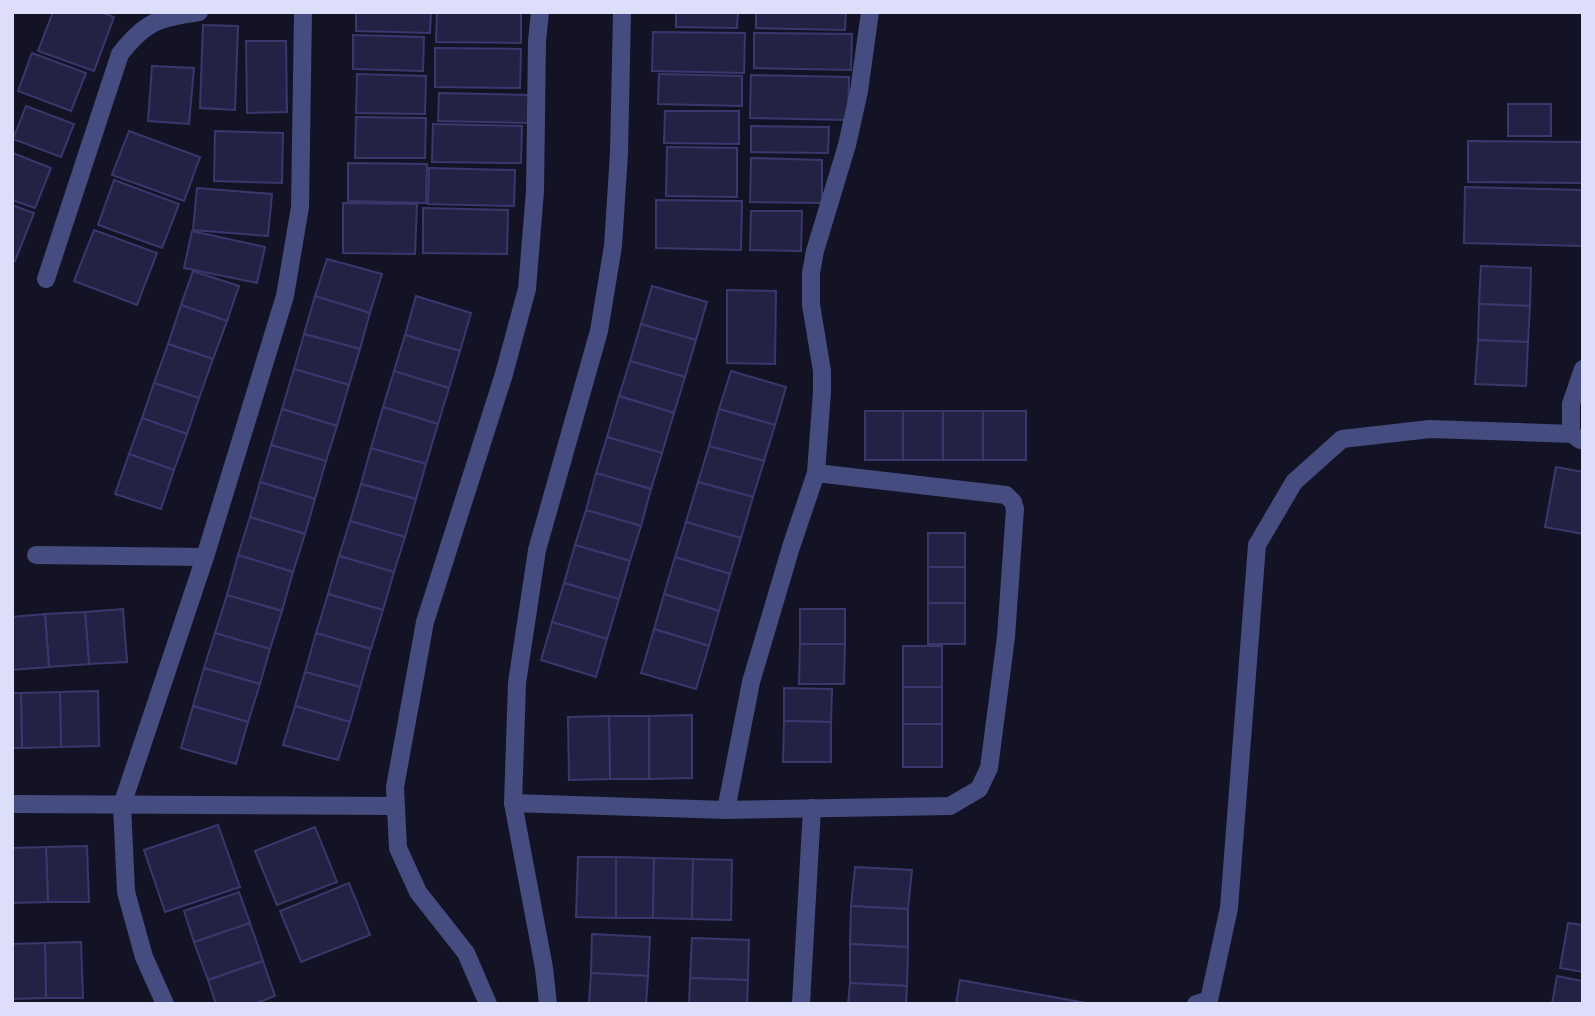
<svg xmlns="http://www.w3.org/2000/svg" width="1595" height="1016" viewBox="0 0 1595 1016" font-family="Poppins,sans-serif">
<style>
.building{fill:#242244;stroke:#3a376d;stroke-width:2}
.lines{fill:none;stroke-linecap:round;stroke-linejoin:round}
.minor{stroke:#454c7f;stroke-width:18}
</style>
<rect width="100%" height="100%" fill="#141326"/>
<g class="building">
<polygon points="53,12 101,12 114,17 94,71 38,51"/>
<polygon points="356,12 431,12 430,33 356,31"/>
<polygon points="437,12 521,12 521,43 436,42"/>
<polygon points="676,12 738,12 737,28 676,27"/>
<polygon points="756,12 846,12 845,30 756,28"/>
<polygon points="203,25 238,26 235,110 200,108"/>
<polygon points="653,32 745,33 744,73 652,71"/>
<polygon points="754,33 852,34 851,70 754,68"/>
<polygon points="353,35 424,37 423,71 353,69"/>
<polygon points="246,41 286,41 287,112 247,113"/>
<polygon points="435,48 521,49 520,88 435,87"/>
<polygon points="32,53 86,73 71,111 18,91"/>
<polygon points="152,66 194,68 189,124 148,121"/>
<polygon points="357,74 426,76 425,114 356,113"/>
<polygon points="659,74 742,76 742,106 658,104"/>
<polygon points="751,75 849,77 848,120 750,118"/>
<polygon points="439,93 531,95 530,123 438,121"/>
<rect x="1508" y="104" width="43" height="32"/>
<polygon points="26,106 74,124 61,157 13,139"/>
<polygon points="665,111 739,111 739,144 664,143"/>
<polygon points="356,117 426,118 425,158 355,158"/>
<polygon points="433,124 522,126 521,163 432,162"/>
<polygon points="751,126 829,127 828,153 751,152"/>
<polygon points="129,131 200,157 184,201 112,175"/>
<polygon points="215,131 283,133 282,183 214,181"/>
<polygon points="1468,141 1583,142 1583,183 1468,182"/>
<polygon points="667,147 737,148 737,197 666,196"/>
<polygon points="13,153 51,168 35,208 12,200"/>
<polygon points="751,158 822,160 822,203 750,202"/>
<polygon points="348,163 427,164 426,203 348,201"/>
<polygon points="429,168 515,170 514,206 428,204"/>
<polygon points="114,180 179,204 162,248 98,225"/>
<polygon points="1465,187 1583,190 1583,246 1464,243"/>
<polygon points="197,188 272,194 268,236 193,230"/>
<polygon points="656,200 742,201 741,250 656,248"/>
<polygon points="343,203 417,204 415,254 343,253"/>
<polygon points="12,205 34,213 15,261 12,260"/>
<polygon points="423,208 508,210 507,254 423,253"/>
<polygon points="751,211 802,211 801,251 750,250"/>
<polygon points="94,230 157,253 137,305 74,281"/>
<polygon points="192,231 265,247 257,283 184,268"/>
<polygon points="327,259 382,274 370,313 315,296"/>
<polygon points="1481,266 1531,268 1530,306 1479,304"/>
<polygon points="193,271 239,286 227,321 181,305"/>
<polygon points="652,286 707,302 696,340 641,324"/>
<polygon points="727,290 776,291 775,364 727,363"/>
<polygon points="315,296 370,313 360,349 304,334"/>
<polygon points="416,296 471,313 460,351 405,335"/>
<polygon points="1479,304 1530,306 1528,342 1478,340"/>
<polygon points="181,305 227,321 213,359 168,344"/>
<polygon points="641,324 696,340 685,377 630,361"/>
<polygon points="304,334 360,349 349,385 294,369"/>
<polygon points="405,335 460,351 449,388 394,371"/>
<polygon points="1478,340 1528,342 1526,386 1475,384"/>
<polygon points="168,344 213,359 199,398 154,383"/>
<polygon points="630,361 685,377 674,413 619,396"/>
<polygon points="294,369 349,385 337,426 282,409"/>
<polygon points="394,371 449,388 438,424 383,407"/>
<polygon points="731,371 786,387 775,425 719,409"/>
<polygon points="154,383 199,398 187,434 142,418"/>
<polygon points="619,396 674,413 662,453 607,437"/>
<polygon points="383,407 438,424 426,464 371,448"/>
<polygon points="282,409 337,426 326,461 271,445"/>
<polygon points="719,409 775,425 764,461 709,446"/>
<rect x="865" y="411" width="38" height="49"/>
<rect x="903" y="411" width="40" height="49"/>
<rect x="943" y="411" width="40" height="49"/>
<rect x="983" y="411" width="43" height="49"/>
<polygon points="142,418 187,434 174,470 129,454"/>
<polygon points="607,437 662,453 651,489 596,473"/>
<polygon points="271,445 326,461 315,499 260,482"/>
<polygon points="709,446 764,461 753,497 698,482"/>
<polygon points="371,448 426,464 416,499 361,484"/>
<polygon points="129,454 174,470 161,509 115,494"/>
<polygon points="1556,467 1583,472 1583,534 1545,527"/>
<polygon points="596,473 651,489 641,526 586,510"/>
<polygon points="260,482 315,499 305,534 250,517"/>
<polygon points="698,482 753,497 741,538 686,522"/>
<polygon points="361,484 416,499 405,537 350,521"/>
<polygon points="586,510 641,526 630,561 575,545"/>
<polygon points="250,517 305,534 293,572 238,555"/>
<polygon points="350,521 405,537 394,572 339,556"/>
<polygon points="686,522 741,538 730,574 675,557"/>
<rect x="928" y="533" width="37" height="34"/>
<polygon points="575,545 630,561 619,599 564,583"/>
<polygon points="238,555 293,572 282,611 227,595"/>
<polygon points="339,556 394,572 383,610 328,594"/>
<polygon points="675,557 730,574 719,611 664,594"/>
<rect x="928" y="567" width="37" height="36"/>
<polygon points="564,583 619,599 607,639 552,622"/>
<polygon points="328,594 383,610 371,649 316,633"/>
<polygon points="664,594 719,611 709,646 654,629"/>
<polygon points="227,595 282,611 270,649 215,633"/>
<rect x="928" y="603" width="37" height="41"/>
<polygon points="123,609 127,662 89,664 85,612"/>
<rect x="800" y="609" width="45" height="35"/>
<polygon points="85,612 89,664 49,667 45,614"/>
<polygon points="45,614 49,667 12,670 12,617"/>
<polygon points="552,622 607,639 596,677 541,660"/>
<polygon points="654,629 709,646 696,689 641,673"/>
<polygon points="215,633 270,649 260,684 204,668"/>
<polygon points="316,633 371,649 360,687 305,672"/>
<polygon points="800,644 845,644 844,684 799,684"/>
<rect x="903" y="646" width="39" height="41"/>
<polygon points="204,668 260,684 248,722 193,706"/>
<polygon points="305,672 360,687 350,722 295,706"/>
<rect x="903" y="687" width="39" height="37"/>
<polygon points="784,688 832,689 831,722 784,721"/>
<polygon points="98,691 99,746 61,747 60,692"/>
<polygon points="60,692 61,747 22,748 21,693"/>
<polygon points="12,693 21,693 22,748 12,748"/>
<polygon points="193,706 248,722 236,764 181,748"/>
<polygon points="295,706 350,722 338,760 283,745"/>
<polygon points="692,715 692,778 649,779 649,716"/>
<polygon points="609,716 649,716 649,779 610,779"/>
<polygon points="609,716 610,779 569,780 568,717"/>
<polygon points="784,721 831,722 831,762 783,762"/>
<rect x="903" y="724" width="39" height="43"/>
<polygon points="218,825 240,887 165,912 144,850"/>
<polygon points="315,827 337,882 277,905 255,851"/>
<polygon points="87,846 89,902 48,902 46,847"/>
<polygon points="46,847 48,902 12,903 12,848"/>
<polygon points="578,857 616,857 616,918 576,917"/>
<polygon points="616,857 654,858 653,918 616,918"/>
<polygon points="654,858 693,859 692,919 653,918"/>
<polygon points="693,859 732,860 731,920 692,919"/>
<polygon points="855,867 912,870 908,909 851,906"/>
<polygon points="349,883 370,935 301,962 280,911"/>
<polygon points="239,892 250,923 194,942 184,911"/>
<polygon points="851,906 908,909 908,947 850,944"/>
<polygon points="250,923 263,961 208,980 194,942"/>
<polygon points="1568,923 1583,925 1583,972 1560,968"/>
<polygon points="592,934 650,937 648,976 591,973"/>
<polygon points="692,938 749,940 748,980 690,978"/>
<polygon points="81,942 83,998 46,998 45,943"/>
<polygon points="45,943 46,998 12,999 12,944"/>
<polygon points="850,944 908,947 907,986 850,983"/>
<polygon points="263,961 275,996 254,1004 216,1004 208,980"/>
<polygon points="591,973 648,976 646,1004 589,1004"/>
<polygon points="1557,976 1583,981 1583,1004 1552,1004"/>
<polygon points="690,978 748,980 747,1004 689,1004"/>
<polygon points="960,980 1086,1003 956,1004"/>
<polygon points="850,983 907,986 906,1004 848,1004"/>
</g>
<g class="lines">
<g class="minor">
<path d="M46 279 120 54C146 21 158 18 199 12"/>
<polyline points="1580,440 1571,433 1571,404 1583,369"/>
<polyline points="36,555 205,557"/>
<polyline points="513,803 726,810 950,806 979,789 989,768 1006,637 1015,509 1013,502 1006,495 816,473"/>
<polyline points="12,804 395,806"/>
<polyline points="726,810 751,682 791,547 816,473 822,392 822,371 811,305 811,273 815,251 847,145 859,91 870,12"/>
<polyline points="165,1004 144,957 126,892 122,805 205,557 285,296 300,207 303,12"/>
<polyline points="488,1004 466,953 418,892 398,848 395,787 425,622 504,374 527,289 535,191 537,41 540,12"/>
<polyline points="548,1004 544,968 513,803 517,683 537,550 599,331 613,246 619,153 622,12"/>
<polyline points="801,1004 812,808"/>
<polyline points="1196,1004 1209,1000 1229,908 1257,545 1294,482 1342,439 1430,429 1573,434"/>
</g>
</g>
<rect width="1595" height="1016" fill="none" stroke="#dddefa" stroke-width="28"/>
</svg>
